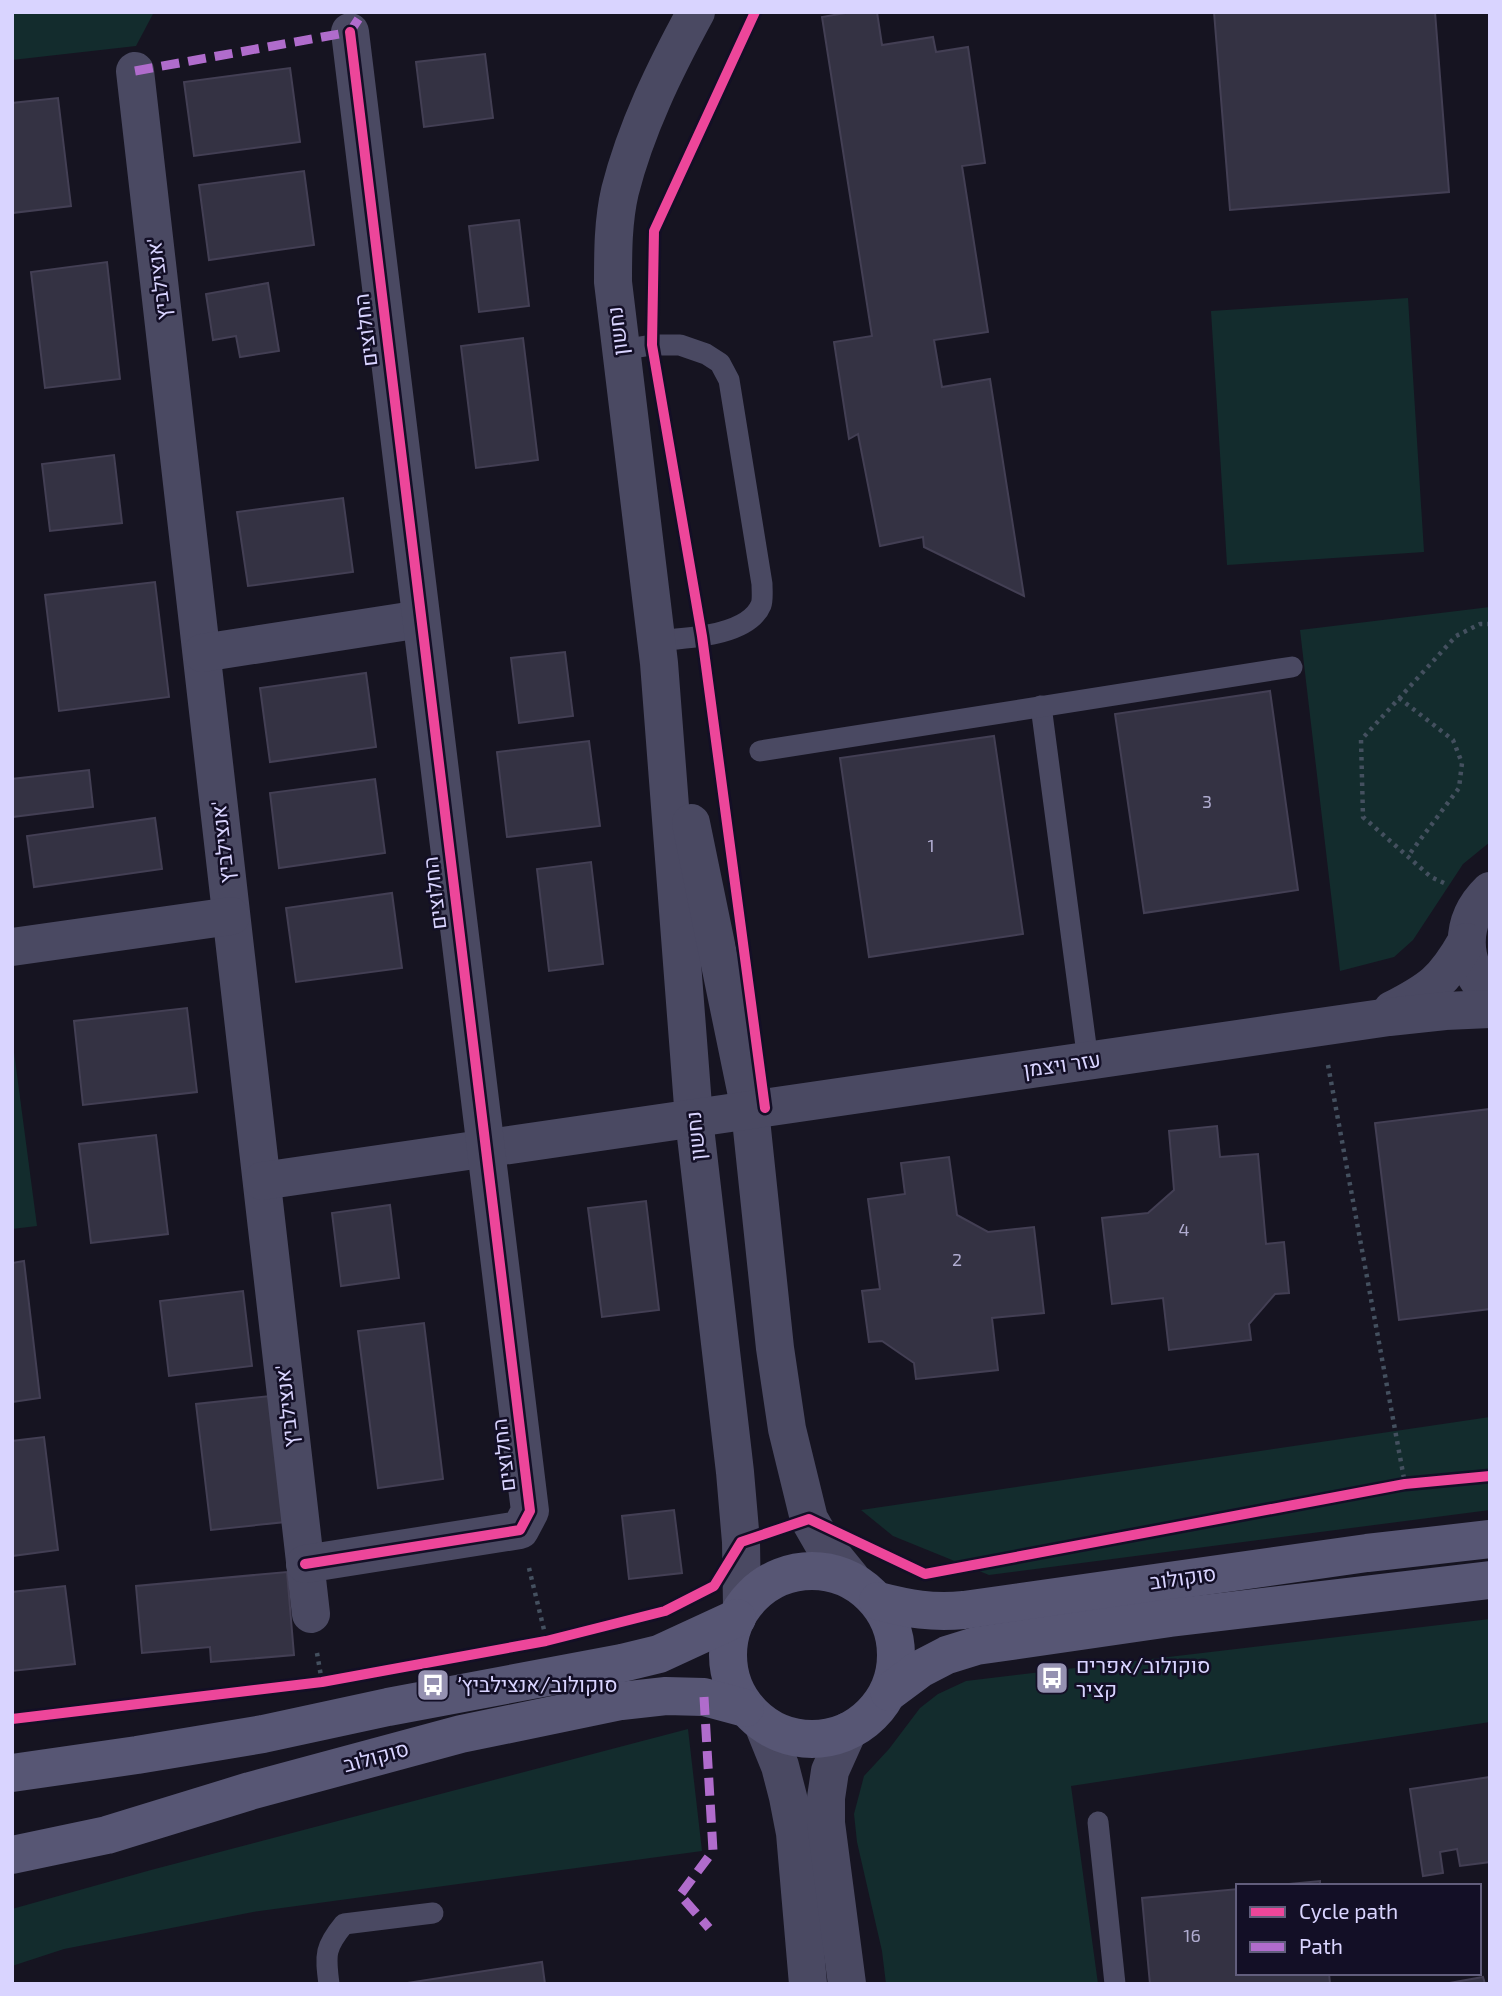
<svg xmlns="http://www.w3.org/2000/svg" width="1502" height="1996" viewBox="0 0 1502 1996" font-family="'Exo 2',Heebo,sans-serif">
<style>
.green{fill:#132c2d}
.building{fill:#343243;stroke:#433f54;stroke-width:2}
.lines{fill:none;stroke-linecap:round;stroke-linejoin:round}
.path{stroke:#44505f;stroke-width:4.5;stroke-dasharray:3.5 5;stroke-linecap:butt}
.service{stroke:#4a4962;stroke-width:21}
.minor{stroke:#4a4962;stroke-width:38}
.secondary{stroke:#575674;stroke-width:38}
.quiet{stroke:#b06ccc;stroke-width:9;stroke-dasharray:18 9;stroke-linecap:butt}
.cycleway-casing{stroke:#130f26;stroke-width:15}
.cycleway{stroke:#ed469a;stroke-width:10}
.labels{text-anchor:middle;stroke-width:5;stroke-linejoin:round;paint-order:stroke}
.number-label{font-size:18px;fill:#b0acd0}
.street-label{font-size:21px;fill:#d9d4ff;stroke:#130f26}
.poi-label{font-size:21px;fill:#d9d4ff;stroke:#130f26;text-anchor:start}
</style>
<rect width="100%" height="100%" fill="#161421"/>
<g class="green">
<polygon points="12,12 154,12 136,46 12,60"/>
<polygon points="1408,298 1424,552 1227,565 1211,311"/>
<polygon points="1490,607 1490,842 1463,864 1413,940 1394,957 1340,971 1300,630"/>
<polygon points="12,1037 37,1226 12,1229"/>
<polygon points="1490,1417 1490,1510 989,1575 893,1536 861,1510"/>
<polygon points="1490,1619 1490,1722 1071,1786 1098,1984 886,1984 882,1951 857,1842 854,1814 864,1776 889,1749 920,1708 938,1694 966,1681"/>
<polygon points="688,1729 702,1851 253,1912 64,1949 12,1966 12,1909 151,1870"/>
</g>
<g class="building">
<polygon points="851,12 877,12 882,45 933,37 936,52 968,47 985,163 962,166 988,332 934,340 942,387 990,379 1024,596 924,547 923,537 880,546 858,434 849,439 834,342 872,336 822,17"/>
<polygon points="1214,12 1435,12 1449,192 1230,210"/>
<polygon points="485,54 493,118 424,127 416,62"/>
<polygon points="290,68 300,142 194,156 184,82"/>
<polygon points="58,98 71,206 12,213 12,103"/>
<polygon points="304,171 314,245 209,260 199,185"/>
<polygon points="519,220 529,306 479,312 469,226"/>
<polygon points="107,262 120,379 45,388 31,272"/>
<polygon points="268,283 279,351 240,357 236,336 213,340 206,294"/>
<polygon points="523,338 538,460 476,468 461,346"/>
<polygon points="114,455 122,523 50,531 42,464"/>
<polygon points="343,498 353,572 248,586 237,512"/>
<polygon points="155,582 169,697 59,711 45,595"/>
<polygon points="565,652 573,716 519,723 511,658"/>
<polygon points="366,673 376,747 270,762 260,688"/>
<polygon points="1270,691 1298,890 1144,913 1115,714"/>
<polygon points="994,736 1023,934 869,957 840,758"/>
<polygon points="589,741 600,826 507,837 497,752"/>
<polygon points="89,770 93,807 12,817 12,779"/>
<polygon points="375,779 385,853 279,868 270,793"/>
<polygon points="155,818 162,869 34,887 27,836"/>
<polygon points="591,862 603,964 549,971 537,869"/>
<polygon points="392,893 402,968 296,982 286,908"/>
<polygon points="187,1008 197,1092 83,1105 74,1021"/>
<polygon points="1490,1109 1490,1309 1399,1320 1375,1123"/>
<polygon points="1217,1126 1220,1157 1258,1154 1266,1244 1284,1242 1289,1293 1275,1294 1249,1324 1251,1340 1169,1350 1163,1298 1112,1304 1102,1218 1148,1213 1174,1190 1169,1131"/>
<polygon points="156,1135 168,1234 91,1243 79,1144"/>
<polygon points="949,1157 957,1215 988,1232 1034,1227 1044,1313 992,1318 998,1370 916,1379 914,1363 882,1341 869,1342 862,1291 880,1289 868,1199 905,1194 901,1163"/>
<polygon points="646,1201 659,1310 602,1317 588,1208"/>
<polygon points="390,1205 399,1278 341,1286 332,1213"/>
<polygon points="24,1261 40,1398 12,1402 12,1263"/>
<polygon points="243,1291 252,1366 169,1376 160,1301"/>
<polygon points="424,1323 443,1479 378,1488 358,1331"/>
<polygon points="270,1396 285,1522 211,1530 196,1404"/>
<polygon points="44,1437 58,1550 12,1556 12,1441"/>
<polygon points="674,1510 682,1573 629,1579 622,1516"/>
<polygon points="287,1572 294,1655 211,1662 210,1647 142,1653 136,1586"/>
<polygon points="65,1586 75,1664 12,1671 12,1592"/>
<polygon points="1490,1777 1490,1862 1460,1866 1457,1849 1440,1852 1443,1873 1423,1876 1410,1789"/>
<polygon points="1320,1881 1320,1886 1266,1886"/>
<polygon points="1238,1889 1238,1973 1329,1973 1330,1984 1150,1984 1142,1898"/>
<polygon points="542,1962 545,1984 401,1984"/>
<polygon points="1483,1977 1485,1984 1444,1984"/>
</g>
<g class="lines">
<g class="path">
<polyline points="1399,698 1453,740 1462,763 1459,788 1408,856"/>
<polyline points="1444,883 1431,877 1363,817 1361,740 1456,636 1480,624 1490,624"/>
<polyline points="1328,1065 1405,1484"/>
<polyline points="529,1568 546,1638"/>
<polyline points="317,1653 322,1682"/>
</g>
<g class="service">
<path d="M621 350 652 345H680L706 354 720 363 729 380 762 584C762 590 763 600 761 605 748 637 684 638 656 641"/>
<polyline points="1041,706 1088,1061"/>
<polyline points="760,751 1292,667"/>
<polyline points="1098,1822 1115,1984"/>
<path d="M329 1984C325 1954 325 1947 344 1924L433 1913"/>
</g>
<g class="minor">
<path d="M696 12C665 69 636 128 620 191 613 221 613 252 613 282L659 663 694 1119 735 1472 741 1542 742 1607"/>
<polyline points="135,71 311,1614"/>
<polyline points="202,653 421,619"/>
<polyline points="691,823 750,1110 775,1348 787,1429 809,1519 824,1545 851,1578"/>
<path d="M1490 891C1459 921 1459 963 1490 994"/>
<polyline points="12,947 231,916"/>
<path d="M1392 1010C1431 990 1444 981 1466 942"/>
<polyline points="262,1181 1389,1017 1445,1011 1490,1009"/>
<polyline points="305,1564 520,1530 530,1511 350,32"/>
<polyline points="763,1724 780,1766 788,1797 795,1833 808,1984"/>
<polyline points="847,1984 826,1823 826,1798 830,1771 848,1731"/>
</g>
<g class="secondary">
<circle cx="812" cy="1655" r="84"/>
<path d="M878 1601C909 1609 932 1613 964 1610L1367 1553 1490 1539"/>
<polyline points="889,1692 920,1669 947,1655 976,1646 1170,1618 1490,1580"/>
<polyline points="12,1773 137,1755 263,1734 388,1707 622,1663 659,1654 737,1618"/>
<polyline points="12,1855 107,1835 250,1791 461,1734 621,1701 666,1696 704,1697 745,1708"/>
</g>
<g class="quiet">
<polyline points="135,71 350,32 363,12"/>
<polyline points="704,1697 713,1851 680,1895 709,1928"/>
</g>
<defs>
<g id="cycleway">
<polyline points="755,12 654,231 652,345 702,636 765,1108"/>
<polyline points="305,1564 520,1530 530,1511 350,32"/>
<polyline points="12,1719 322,1682 546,1641 665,1611 714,1586 741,1542 809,1519 925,1574 1405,1484 1490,1476"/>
</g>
</defs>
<use href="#cycleway" class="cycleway-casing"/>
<use href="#cycleway" class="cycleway"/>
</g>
<defs>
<symbol id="bus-square" viewBox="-11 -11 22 22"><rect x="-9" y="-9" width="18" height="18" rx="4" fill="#9591b1" stroke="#130f26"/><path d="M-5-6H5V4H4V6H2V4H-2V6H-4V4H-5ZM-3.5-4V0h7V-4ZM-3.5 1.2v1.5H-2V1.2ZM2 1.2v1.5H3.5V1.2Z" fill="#fff"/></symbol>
</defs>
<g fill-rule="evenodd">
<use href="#bus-square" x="1033" y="1659" width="38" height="38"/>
<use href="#bus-square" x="414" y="1666" width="38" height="38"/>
</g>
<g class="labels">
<g class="number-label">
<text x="1207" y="808">3</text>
<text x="931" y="852">1</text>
<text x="1184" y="1236">4</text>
<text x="957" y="1266">2</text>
<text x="1192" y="1942">16</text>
</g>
<g class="street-label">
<text transform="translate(159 279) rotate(-97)" y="7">אנצילביץ'</text>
<text transform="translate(366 330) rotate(-97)" y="7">החלוצים</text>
<text transform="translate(618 331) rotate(-97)" y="7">נחשון</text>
<text transform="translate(223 842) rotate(-96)" y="7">אנצילביץ'</text>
<text transform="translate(435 893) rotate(-97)" y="7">החלוצים</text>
<text transform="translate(1062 1065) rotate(-8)" y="7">עזר ויצמן</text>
<text transform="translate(696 1136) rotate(-96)" y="7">נחשון</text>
<text transform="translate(287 1406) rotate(-96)" y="7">אנצילביץ'</text>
<text transform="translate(504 1455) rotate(-97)" y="7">החלוצים</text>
<text transform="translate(1183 1578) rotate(-8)" y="7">סוקולוב</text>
<text transform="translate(376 1757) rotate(-15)" y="7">סוקולוב</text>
</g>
<g class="poi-label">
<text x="1076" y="1673">סוקולוב/אפרים<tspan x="1076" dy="24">קציר</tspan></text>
<text x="458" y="1692">סוקולוב/אנצילביץ׳</text>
</g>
</g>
<rect width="1502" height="1996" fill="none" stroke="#d9d4ff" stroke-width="28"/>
<rect x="1236" y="1884" width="245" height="91" fill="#130f26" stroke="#625e7d" stroke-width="2"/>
<rect x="1250" y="1907" width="35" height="10" fill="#ed469a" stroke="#625e7d" stroke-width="2"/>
<text x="1299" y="1919" font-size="21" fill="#d9d4ff">Cycle path</text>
<rect x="1250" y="1942" width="35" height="10" fill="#b06ccc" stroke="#625e7d" stroke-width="2"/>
<text x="1299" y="1954" font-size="21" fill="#d9d4ff">Path</text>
</svg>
